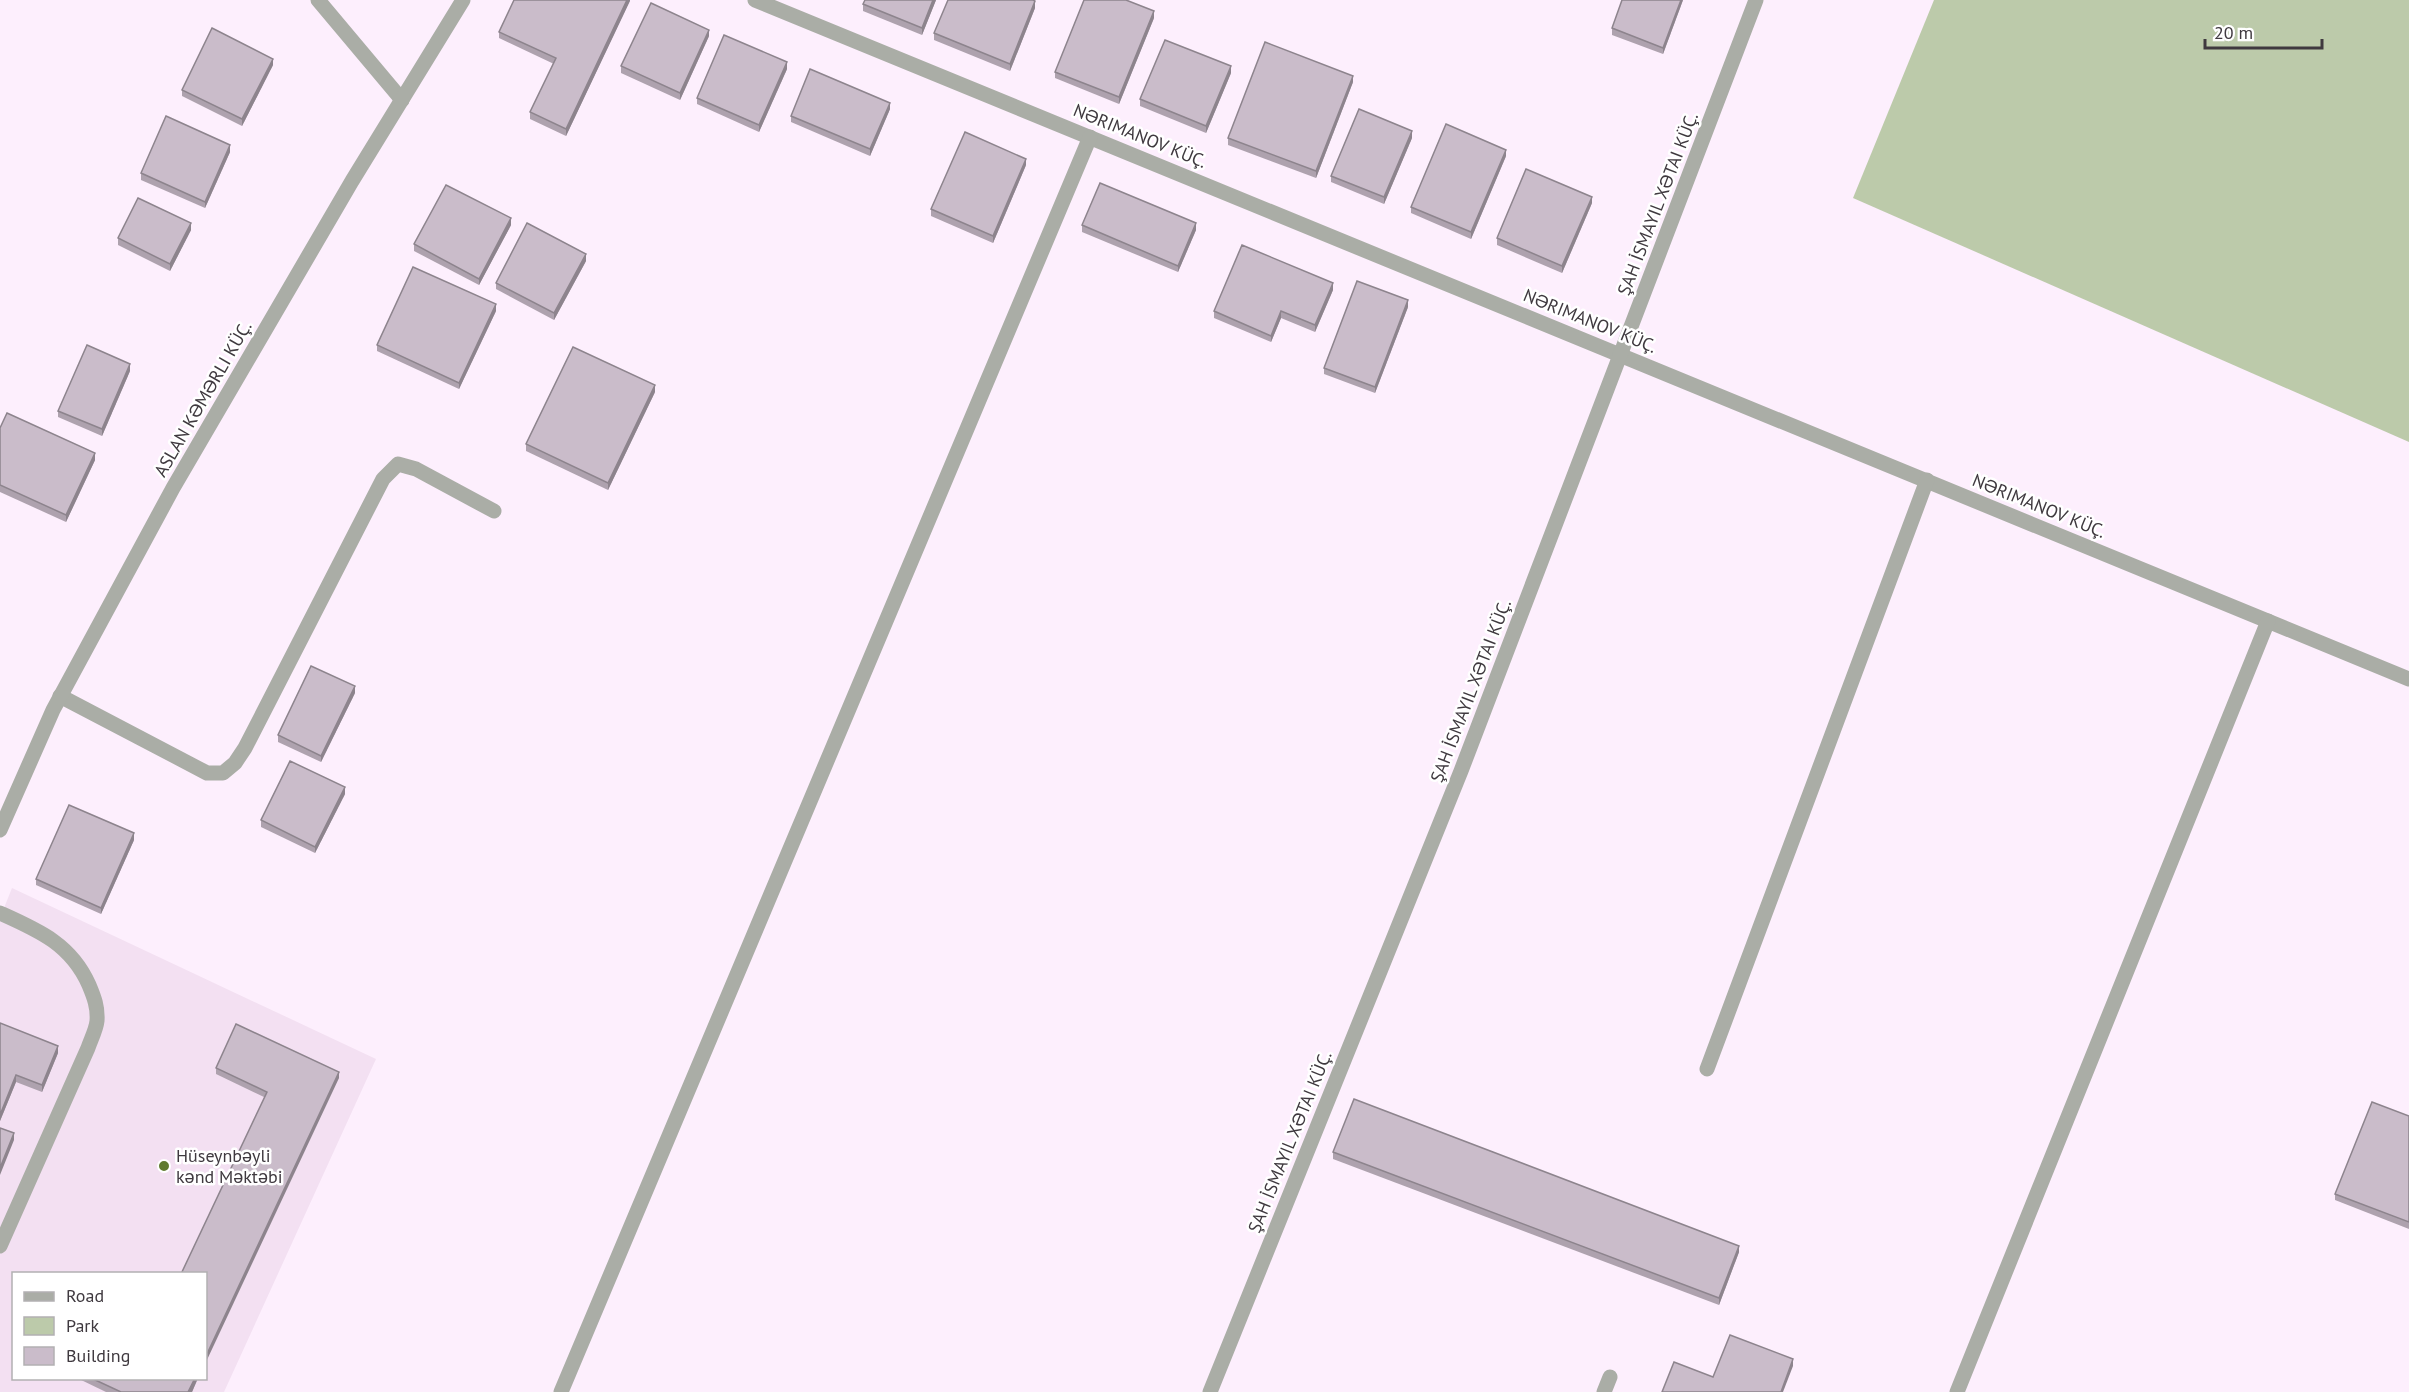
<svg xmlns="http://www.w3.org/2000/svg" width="2409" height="1392" viewBox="0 0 2409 1392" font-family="'PT Sans',sans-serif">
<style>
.built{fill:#f3e0f2;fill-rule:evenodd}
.green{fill:#bccaaa}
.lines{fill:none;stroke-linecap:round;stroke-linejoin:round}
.service{stroke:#aaada6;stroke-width:15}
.minor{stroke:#aaada6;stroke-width:15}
.wall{fill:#aea2ae}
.shaded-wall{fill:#8d848d}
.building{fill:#cabcca;stroke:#8d848d;stroke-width:1.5}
.poi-dot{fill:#5f7a2f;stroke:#fff;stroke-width:2}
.labels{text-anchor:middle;stroke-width:5;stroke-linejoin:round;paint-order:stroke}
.street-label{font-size:18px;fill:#3f393f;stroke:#fff}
.poi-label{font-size:18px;fill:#3f393f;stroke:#fff;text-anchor:start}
</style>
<rect width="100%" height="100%" fill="#fdeffd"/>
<path class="built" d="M12 888 376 1059 224 1392H0V918ZM14 1274H206V1378H14Z"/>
<polygon class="green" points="1934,0 2409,0 2409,442 1853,198"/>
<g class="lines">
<g class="service">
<path d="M0 913C38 930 71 944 89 985 94 997 98 1007 97 1021 96 1030 91 1039 88 1048L0 1246"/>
<polyline points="1604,1392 1610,1377"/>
</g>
<g class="minor">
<polyline points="318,0 402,100"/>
<polyline points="755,0 2409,679"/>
<polyline points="60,696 207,773 223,773 235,763 245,748 383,479 398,464 416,469 494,511"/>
<polyline points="0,830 53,710 173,488 352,181 463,0"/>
<polyline points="1707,1069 1927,480"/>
<polyline points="561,1392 1090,137"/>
<polyline points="1210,1392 1461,771 1756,0"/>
<polyline points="1957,1392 2268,621"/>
</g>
</g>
<g class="wall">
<polygon points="630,0 566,136 530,119 530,112 554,64 499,38 499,32"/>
<polygon points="936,0 922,35 863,11 863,4"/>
<polygon points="1683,0 1663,54 1612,35 1612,28"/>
<polygon points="1035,8 1010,71 934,40 934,33"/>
<polygon points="1154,18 1119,104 1055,78 1055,72"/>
<polygon points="709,36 680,100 621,73 621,66"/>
<polygon points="273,65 242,126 182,96 182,90"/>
<polygon points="787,69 759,132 697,104 697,98"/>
<polygon points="1231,73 1206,133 1140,106 1140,99"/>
<polygon points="1353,82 1316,178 1228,145 1228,138"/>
<polygon points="890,109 870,156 791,122 791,116"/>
<polygon points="1412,138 1384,204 1331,182 1331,176"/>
<polygon points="230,152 205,208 141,180 141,173"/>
<polygon points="1506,156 1471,239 1411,213 1411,207"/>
<polygon points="1026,165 993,243 931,216 931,209"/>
<polygon points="1592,203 1562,273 1497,245 1497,238"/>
<polygon points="511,225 479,285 414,251 414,244"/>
<polygon points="1082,225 1196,230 1178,272 1082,232"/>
<polygon points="191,230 170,271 118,245 118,238"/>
<polygon points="586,261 554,320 496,289 496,283"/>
<polygon points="1333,290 1315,332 1281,318 1271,342 1214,318 1214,311"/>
<polygon points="1408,307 1375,393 1324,374 1324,368"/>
<polygon points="496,311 459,389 377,351 377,345"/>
<polygon points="130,371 102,436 58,417 58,411"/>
<polygon points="655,392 608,490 526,451 526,444"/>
<polygon points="0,428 95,460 66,522 0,492"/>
<polygon points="355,693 321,762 278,742 278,735"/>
<polygon points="345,794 315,853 261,827 261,820"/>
<polygon points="134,840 101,914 36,885 36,879"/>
<polygon points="0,1023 58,1053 42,1092 16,1082 0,1121"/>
<polygon points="216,1068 339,1078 264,1097 216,1074"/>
<polygon points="2409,1116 2409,1229 2335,1200 2335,1194"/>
<polygon points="1333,1152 1739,1252 1719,1305 1333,1159"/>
<polygon points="77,1378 198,1378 192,1392 106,1392"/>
</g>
<g class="shaded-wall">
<polygon points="627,0 630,0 630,1 566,136 566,129"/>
<polygon points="933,0 936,0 922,35 922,28"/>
<polygon points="1681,0 1683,0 1663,54 1663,48"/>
<polygon points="1035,1 1035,8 1010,71 1010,64"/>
<polygon points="1154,11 1154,18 1119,104 1119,97"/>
<polygon points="709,30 709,36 680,100 680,93"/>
<polygon points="273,59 273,65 242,126 242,119"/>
<polygon points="787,62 787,69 759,132 759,125"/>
<polygon points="1231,66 1231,73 1206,133 1206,126"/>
<polygon points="1353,76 1353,82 1316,178 1316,171"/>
<polygon points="890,103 890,109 870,156 870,149"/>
<polygon points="1412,131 1412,138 1384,204 1384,197"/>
<polygon points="230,145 230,152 205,208 205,202"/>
<polygon points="1506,150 1506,156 1471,239 1471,232"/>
<polygon points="1026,159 1026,165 993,243 993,236"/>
<polygon points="1592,197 1592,203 1562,273 1562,266"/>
<polygon points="511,218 511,225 479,285 479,279"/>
<polygon points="191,223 191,230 170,271 170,264"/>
<polygon points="1196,223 1196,230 1178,272 1178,266"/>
<polygon points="586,254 586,261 554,320 554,313"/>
<polygon points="1333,283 1333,290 1315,332 1315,325"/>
<polygon points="1408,300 1408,307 1375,393 1375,387"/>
<polygon points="496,304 496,311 459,389 459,383"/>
<polygon points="1281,311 1281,318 1271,342 1271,336"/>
<polygon points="130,364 130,371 102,436 102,429"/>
<polygon points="655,385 655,392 608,490 608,483"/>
<polygon points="95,453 95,460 66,522 66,515"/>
<polygon points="355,686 355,693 321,762 321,756"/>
<polygon points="345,787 345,794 315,853 315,847"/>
<polygon points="134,833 134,840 101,914 101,908"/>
<polygon points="58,1046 58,1053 42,1092 42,1085"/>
<polygon points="339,1072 339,1078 206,1362 206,1356"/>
<polygon points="16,1075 16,1082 0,1121 0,1115"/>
<polygon points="14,1133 14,1140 0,1175 0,1168"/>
<polygon points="1739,1246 1739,1252 1719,1305 1719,1298"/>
<polygon points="1793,1359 1793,1366 1783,1392 1781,1392"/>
<polygon points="195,1378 198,1378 192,1392 188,1392"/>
</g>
<g class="building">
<polygon points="514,0 627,0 566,129 530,112 556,58 499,32"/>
<polygon points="865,0 933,0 922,28 863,4"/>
<polygon points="948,0 1033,0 1035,1 1010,64 934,33"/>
<polygon points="1084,0 1126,0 1154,11 1119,97 1055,72"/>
<polygon points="1622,0 1681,0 1663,48 1612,28"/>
<polygon points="651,3 709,30 680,93 621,66"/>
<polygon points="212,28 273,59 242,119 182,90"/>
<polygon points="724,35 787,62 759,125 697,98"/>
<polygon points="1165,40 1231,66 1206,126 1140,99"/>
<polygon points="1265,42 1353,76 1316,171 1228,138"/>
<polygon points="810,69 890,103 870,149 791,116"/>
<polygon points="1359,109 1412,131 1384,197 1331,176"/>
<polygon points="166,116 230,145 205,202 141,173"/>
<polygon points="1446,124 1506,150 1471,232 1411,207"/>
<polygon points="965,132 1026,159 993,236 931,209"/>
<polygon points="1526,169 1592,197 1562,266 1497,238"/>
<polygon points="1100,183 1196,223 1178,266 1082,225"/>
<polygon points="446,185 511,218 479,279 414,244"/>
<polygon points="138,198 191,223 170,264 118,238"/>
<polygon points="527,223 586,254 554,313 496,283"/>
<polygon points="1242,245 1333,283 1315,325 1281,311 1271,336 1214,311"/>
<polygon points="413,267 496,304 459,383 377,345"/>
<polygon points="1357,281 1408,300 1375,387 1324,368"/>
<polygon points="87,345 130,364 102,429 58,411"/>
<polygon points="573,347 655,385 608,483 526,444"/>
<polygon points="7,413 95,453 66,515 0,485 0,428"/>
<polygon points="311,666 355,686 321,756 278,735"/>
<polygon points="290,761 345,787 315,847 261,820"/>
<polygon points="69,805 134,833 101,908 36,879"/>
<polygon points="0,1023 58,1046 42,1085 16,1075 0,1115"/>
<polygon points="236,1024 339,1072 206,1356 206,1274 181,1274 267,1092 216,1068"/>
<polygon points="1354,1099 1739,1246 1719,1298 1333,1152"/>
<polygon points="2372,1102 2409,1116 2409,1222 2335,1194"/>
<polygon points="0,1128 14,1133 0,1168"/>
<polygon points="1730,1335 1793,1359 1781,1392 1662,1392 1674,1362 1713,1377"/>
<polygon points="91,1378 195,1378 188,1392 121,1392"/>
</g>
<circle class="poi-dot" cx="164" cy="1166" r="6"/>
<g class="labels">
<g class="street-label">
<text transform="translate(1140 136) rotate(22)" y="6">NƏRIMANOV KÜÇ.</text>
<text transform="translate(1658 204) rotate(-69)" y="6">ŞAH İSMAYIL XƏTAI KÜÇ.</text>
<text transform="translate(1590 321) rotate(22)" y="6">NƏRIMANOV KÜÇ.</text>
<text transform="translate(203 399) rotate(-60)" y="6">ASLAN KƏMƏRLI KÜÇ.</text>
<text transform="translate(2039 506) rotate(22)" y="6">NƏRIMANOV KÜÇ.</text>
<text transform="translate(1471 691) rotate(-69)" y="6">ŞAH İSMAYIL XƏTAI KÜÇ.</text>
<text transform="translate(1290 1142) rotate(-68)" y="6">ŞAH İSMAYIL XƏTAI KÜÇ.</text>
</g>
<g class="poi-label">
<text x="176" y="1162">Hüseynbəyli<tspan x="176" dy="21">kənd Məktəbi</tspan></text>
</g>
</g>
<rect x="12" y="1272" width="195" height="108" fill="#ffffff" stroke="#b2b0b2" stroke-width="1.5"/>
<rect x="24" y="1292" width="30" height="9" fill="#aaada6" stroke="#b2b0b2" stroke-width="1.5"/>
<text x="66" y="1302" font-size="18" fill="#3f393f">Road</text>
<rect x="24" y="1317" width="30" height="18" fill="#bccaaa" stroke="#b2b0b2" stroke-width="1.5"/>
<text x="66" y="1332" font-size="18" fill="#3f393f">Park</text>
<rect x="24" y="1347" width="30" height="18" fill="#cabcca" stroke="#b2b0b2" stroke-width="1.5"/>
<text x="66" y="1362" font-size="18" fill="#3f393f">Building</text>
<path d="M2205 39v9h117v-9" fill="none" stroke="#3f393f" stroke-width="3"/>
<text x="2214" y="39" font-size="18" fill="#3f393f" stroke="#ffffff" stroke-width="4.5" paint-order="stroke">20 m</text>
</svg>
